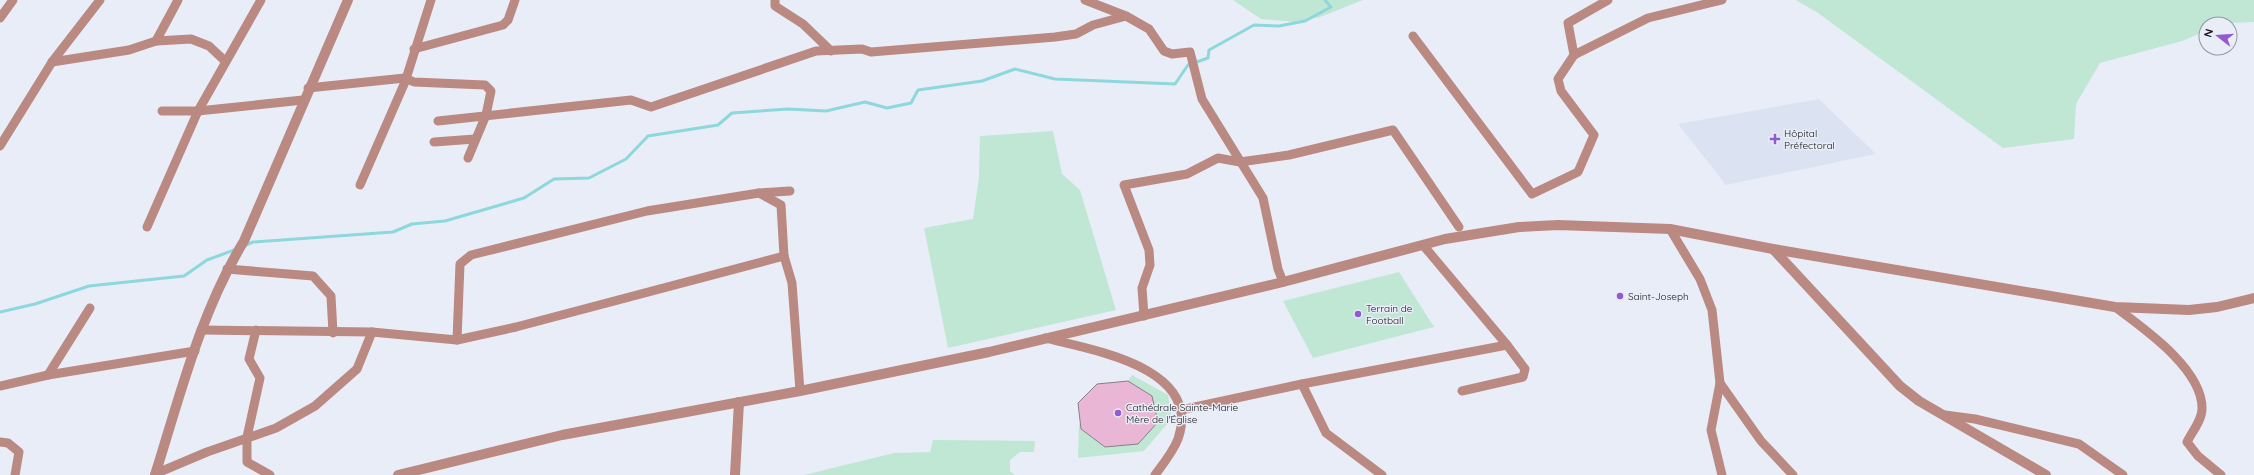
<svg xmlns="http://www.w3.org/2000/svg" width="2254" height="475" viewBox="0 0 2254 475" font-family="Quicksand,sans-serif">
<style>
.built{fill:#dbe2f2}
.green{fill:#bfe7d4}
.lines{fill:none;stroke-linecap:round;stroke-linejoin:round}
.stream{stroke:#8dd8dc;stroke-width:3}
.building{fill:#eab6d6;stroke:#887f84}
.minor{stroke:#b98982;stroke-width:9}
.tertiary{stroke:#b98982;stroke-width:10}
.poi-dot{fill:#915ad2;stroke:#e9edf7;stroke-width:1.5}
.labels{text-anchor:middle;stroke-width:3;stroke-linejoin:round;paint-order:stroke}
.poi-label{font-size:10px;fill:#141518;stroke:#e9edf7;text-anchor:start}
</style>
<rect width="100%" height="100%" fill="#e9edf7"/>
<polygon class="built" points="1819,99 1876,154 1726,185 1678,124"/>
<g class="green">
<polygon points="1233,0 1363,0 1320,17 1295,22 1261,19"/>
<polygon points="1796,0 2254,0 2254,22 2206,24 2206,31 2182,41 2100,63 2076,104 2074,139 2003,148 1818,13"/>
<polygon points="1053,131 1062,174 1080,190 1116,310 948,348 924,228 973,219 979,177 980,136"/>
<polygon points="1399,272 1434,327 1313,358 1283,301"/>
<polygon points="1132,375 1168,395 1172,418 1144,451 1078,458 1079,423 1081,429 1105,447 1138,444 1158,422 1152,396 1128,381"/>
<polygon points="933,440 1035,441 1034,452 1020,452 1010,460 1010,471 1015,475 804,475 894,453 930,452"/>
</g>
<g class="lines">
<g class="stream">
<polyline points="246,245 253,242 393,232 412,224 445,221 524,198 554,179 589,178 626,159 648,136 718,125 732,113 788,109 826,111 865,102 887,108 911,103 918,90 982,81 1015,69 1055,79 1175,84 1188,65 1208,58 1209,50 1254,25 1279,26 1305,21 1331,7 1325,0"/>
<polyline points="0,312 35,304 89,286 184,276 207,260 237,249"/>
</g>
</g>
<polygon class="building" points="1128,381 1152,396 1158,422 1138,444 1105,447 1081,429 1078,403 1097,384"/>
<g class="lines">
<g class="minor">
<polyline points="775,0 775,6 803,24 831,51"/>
<polyline points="1085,0 1126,16 1149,29 1164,51 1172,54 1190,52 1202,99 1263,198 1278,269 1283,282"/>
<polyline points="0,18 13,0"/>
<polyline points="1413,36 1532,194 1578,172 1594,135 1561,91 1558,79 1574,55 1568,23 1608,0"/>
<polyline points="156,41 178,0"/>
<polyline points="414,49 503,25 508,20 515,0"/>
<polyline points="1574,55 1648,18 1722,0"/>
<polyline points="52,62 129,50 156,41 191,39 209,46 225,61"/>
<polyline points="308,88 405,78 414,82 485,85 491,91 486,115 468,158"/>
<polyline points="162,111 198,111 303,100"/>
<polyline points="438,121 631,100 651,107 816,51 862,49 871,52 1055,37 1076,34 1093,25 1126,16"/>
<polyline points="434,142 475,139"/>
<polyline points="0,146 52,62 100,0"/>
<polyline points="360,185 405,82 431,0"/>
<polyline points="759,193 790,191"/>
<polyline points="147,227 198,111 261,0"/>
<polyline points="1670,229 1700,279 1712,310 1720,383 1711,430 1722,475"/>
<polyline points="227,269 313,276 331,296 333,333"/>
<path d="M2115 307C2143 328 2203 369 2202 409 2202 420 2192 432 2187 442L2198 456 2221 475"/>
<polyline points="1144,316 1142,288 1150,265 1149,250 1124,185 1187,174 1218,158 1240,162 1289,155 1393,130 1459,227"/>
<polyline points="201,330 372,332 457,340 516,327 784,256 792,283 800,391"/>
<polyline points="256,330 249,359 260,378 247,437 247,462 270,475"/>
<path d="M1045 338C1092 350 1203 367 1178 439 1173 452 1163 464 1155 475"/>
<polyline points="457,340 460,264 471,255 647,211 759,193 781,205 784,256"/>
<polyline points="48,375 90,308"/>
<polyline points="1720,383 1761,441 1793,475"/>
<polyline points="1302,384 1326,433 1382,475"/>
<polyline points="0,386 48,375 195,351"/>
<polyline points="1462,391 1523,377 1525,369 1507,345"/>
<polyline points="1181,410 1302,384 1507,345 1423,245"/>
<polyline points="1945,415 1975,419 2079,444 2123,475"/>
<polyline points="0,442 8,443 19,452 15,475"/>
<polyline points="155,474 207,452 276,428 315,406 357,369 372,332"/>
</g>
<g class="tertiary">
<polyline points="1773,249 1900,386 1919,401 2046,475"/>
<path d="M155 475C180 396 200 313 244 241L348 0"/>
<polyline points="398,475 562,435 800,391 989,352 1283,282 1445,239 1519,227 1558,225 1670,229 1773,249 2115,307 2189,310 2217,307 2254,298"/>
<polyline points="735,475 739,402"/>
</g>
</g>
<g class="poi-dot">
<path d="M1773 133h4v4h4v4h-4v4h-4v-4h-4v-4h4z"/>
<circle cx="1620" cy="296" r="4"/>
<circle cx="1358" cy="314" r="4"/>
<circle cx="1118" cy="413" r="4"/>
</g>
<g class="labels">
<g class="poi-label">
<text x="1784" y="137">Hôpital<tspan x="1784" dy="12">Préfectoral</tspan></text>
<text x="1628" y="300">Saint-Joseph</text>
<text x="1366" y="312">Terrain de<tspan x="1366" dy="12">Football</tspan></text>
<text x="1126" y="411">Cathédrale Sainte-Marie<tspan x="1126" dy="12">Mère de l'Église</tspan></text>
</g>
</g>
<g transform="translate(2218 36) rotate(287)"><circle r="19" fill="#e9edf7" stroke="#94979e"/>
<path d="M0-3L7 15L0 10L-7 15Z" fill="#915ad2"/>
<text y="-6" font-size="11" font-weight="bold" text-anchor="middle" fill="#141518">N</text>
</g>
</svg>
